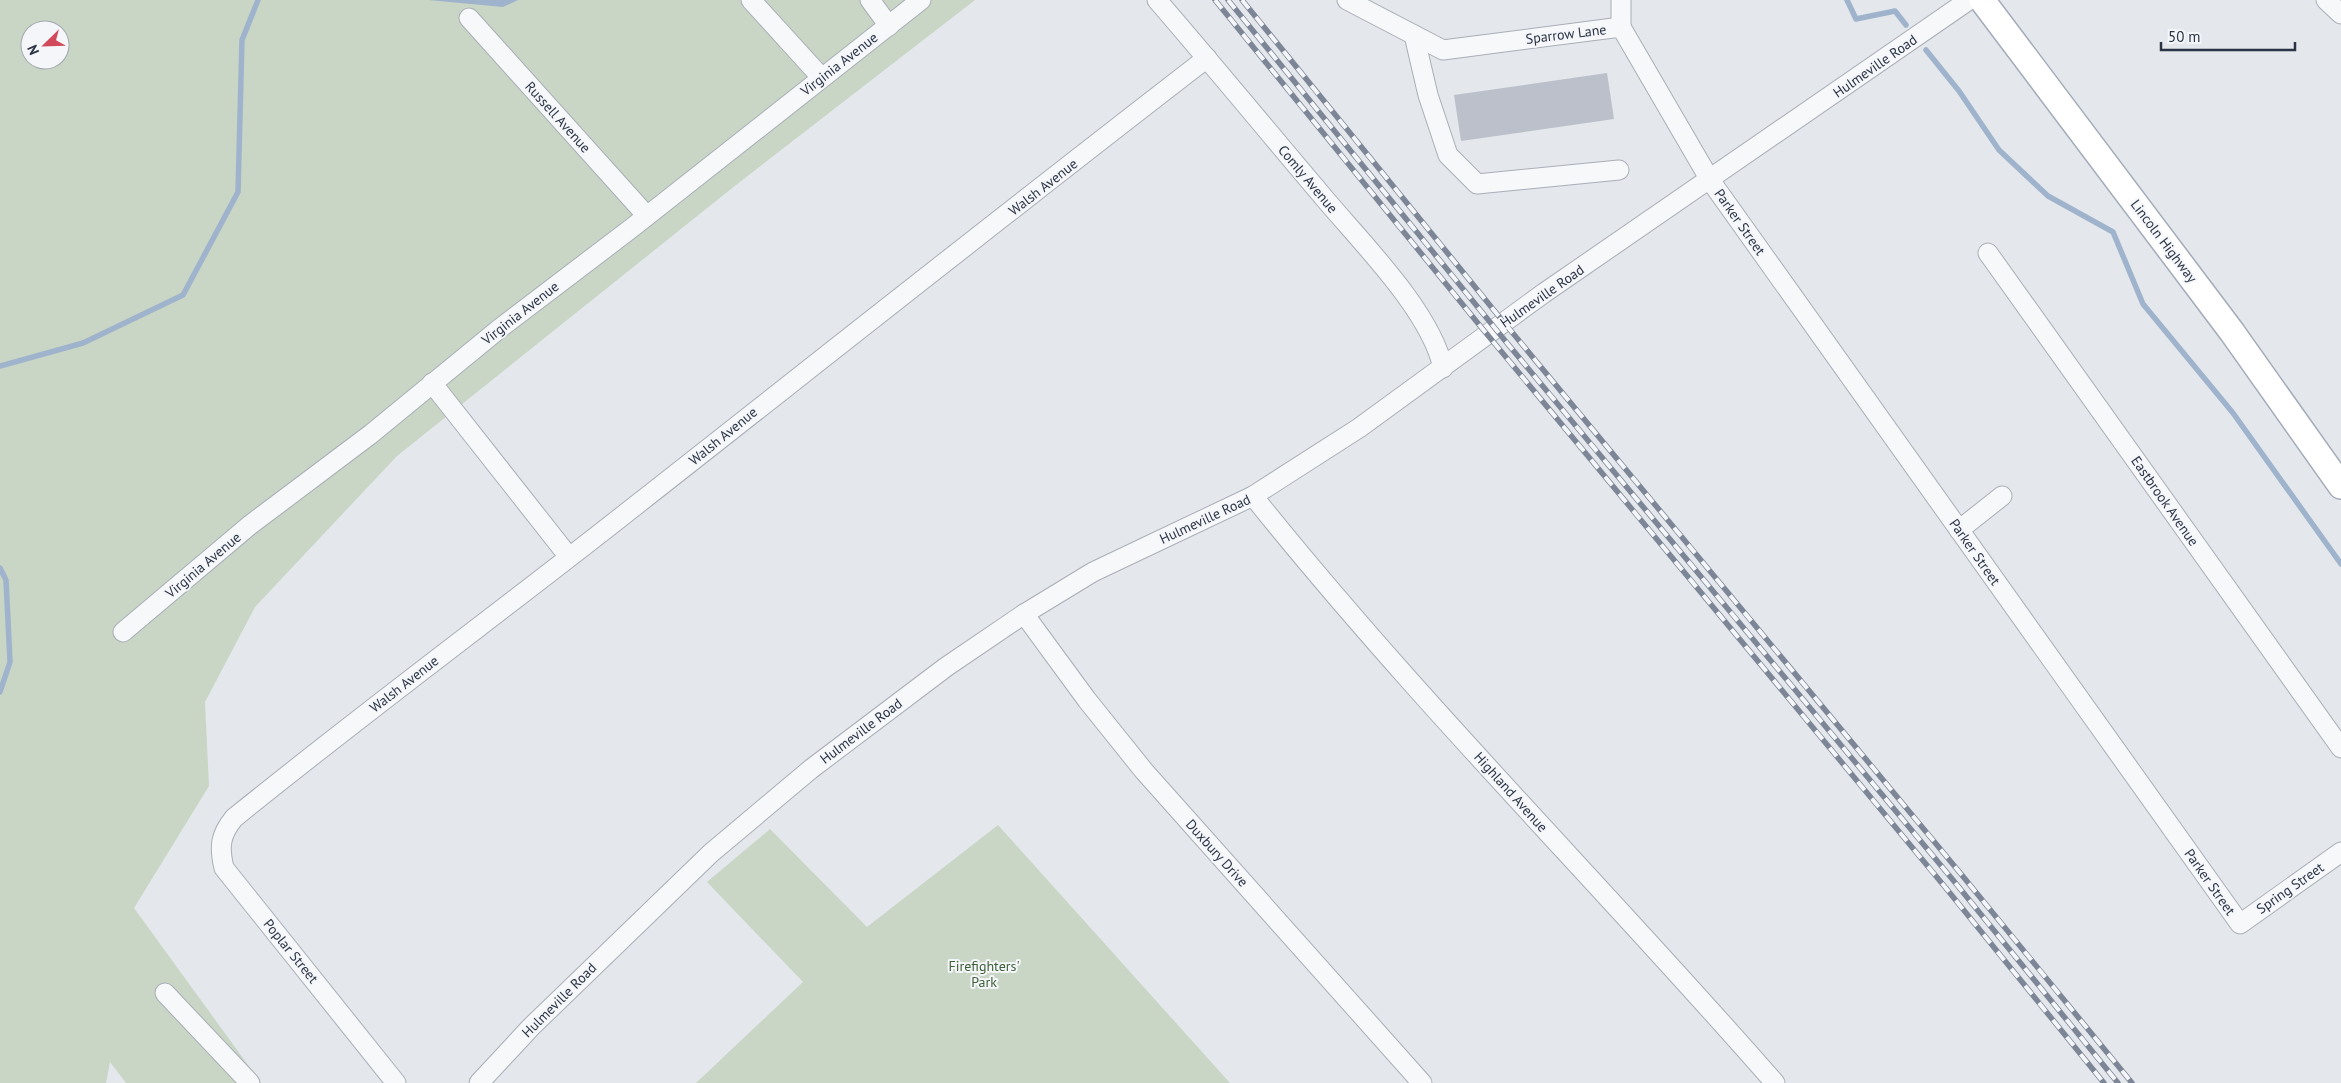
<svg xmlns="http://www.w3.org/2000/svg" width="2341" height="1083" viewBox="0 0 2341 1083" font-family="'PT Sans',sans-serif">
<style>
.green{fill:#c9d6c5;fill-rule:evenodd}
.water{fill:#9fb4cc}
.lines{fill:none;stroke-linecap:round;stroke-linejoin:round}
.stream{stroke:#9fb4cc;stroke-width:5.5}
.building{fill:#bbc0ca}
.minor-casing{stroke:#a9aeb7;stroke-width:21}
.major-casing{stroke:#a3abb8;stroke-width:28}
.minor{stroke:#f7f8fa;stroke-width:19}
.major{stroke:#fff;stroke-width:25}
.rail-casing{stroke:#7d8696;stroke-width:5.5}
.rail{stroke:#f4f6f9;stroke-width:4;stroke-dasharray:11;stroke-linecap:butt}
.labels{text-anchor:middle;stroke-width:4;stroke-linejoin:round;paint-order:stroke}
.street-label{font-size:14px;fill:#2b3445;stroke:#f4f6f9}
.park-label{font-size:14px;fill:#3f6138;stroke:#f4f6f9}
</style>
<rect width="100%" height="100%" fill="#e4e7ec"/>
<g class="green">
<path d="M0 0H975L736 185 397 456 255 607 205 702 209 786 134 908 261 1083H126L110 1062 106 1083H0ZM30 30H60V60H30Z"/>
<polygon points="998,825 1230,1083 696,1083 803,982 707,882 770,829 867,927"/>
</g>
<polygon class="water" points="428,0 518,0 503,7"/>
<g class="lines">
<g class="stream">
<polyline points="1847,0 1856,19 1895,11 1906,25"/>
<polyline points="1926,50 1959,91 1999,150 2048,196 2113,232 2143,304 2233,413 2341,564"/>
<polyline points="0,366 83,343 183,295 238,192 242,40 258,0"/>
<polyline points="0,568 6,580 10,662 0,692"/>
</g>
</g>
<polygon class="building" points="1607,73 1614,119 1461,141 1454,95"/>
<g class="lines">
<defs>
<g id="minor">
<polyline points="751,0 821,77"/>
<polyline points="870,0 889,26"/>
<path d="M1157 0C1214 66 1269 133 1325 199 1363 244 1431 312 1443 368"/>
<polyline points="1347,0 1443,50 1621,27 1710,180 2240,924 2341,852"/>
<polyline points="1621,0 1621,27"/>
<polyline points="2326,0 2341,14"/>
<polyline points="469,18 647,216"/>
<polyline points="1414,35 1428,95 1448,155 1477,184 1619,170"/>
<polyline points="1988,253 2341,748"/>
<polyline points="432,383 569,557"/>
<path d="M1253 496C1417 701 1603 886 1775 1083"/>
<polyline points="1959,530 2002,496"/>
<polyline points="1024,614 1087,700 1144,771 1422,1083"/>
<polyline points="123,632 250,525 371,434 499,329 633,227 921,0"/>
<polyline points="165,993 250,1083"/>
<path d="M396 1083 224 868C219 847 220 835 234 818 366 711 502 611 635 506 826 356 1015 206 1207 58"/>
<polyline points="479,1083 531,1027 711,853 811,769 946,667 1024,614 1093,572 1253,496 1359,428 1544,293 1969,0"/>
</g>
<polyline id="major" points="1982,0 2232,332 2341,486"/>
</defs>
<use href="#minor" class="minor-casing"/>
<use href="#major" class="major-casing"/>
<use href="#minor" class="minor"/>
<use href="#major" class="major"/>
<defs>
<g id="rail">
<polyline points="1215,0 1481,327 1945,887 2104,1083"/>
<polyline points="1228,0 1507,343 1953,880 2118,1083"/>
<polyline points="1242,0 1497,314 1961,874 2132,1083"/>
</g>
</defs>
<use href="#rail" class="rail-casing"/>
<use href="#rail" class="rail"/>
</g>
<g class="labels">
<g class="street-label">
<text transform="translate(1566 34) rotate(-7)" y="5">Sparrow Lane</text>
<text transform="translate(839 64) rotate(-38)" y="5">Virginia Avenue</text>
<text transform="translate(1875 66) rotate(-35)" y="5">Hulmeville Road</text>
<text transform="translate(558 117) rotate(48)" y="5">Russell Avenue</text>
<text transform="translate(1308 179) rotate(50)" y="5">Comly Avenue</text>
<text transform="translate(1043 187) rotate(-38)" y="5">Walsh Avenue</text>
<text transform="translate(1740 222) rotate(55)" y="5">Parker Street</text>
<text transform="translate(2164 241) rotate(53)" y="5">Lincoln Highway</text>
<text transform="translate(1542 296) rotate(-35)" y="5">Hulmeville Road</text>
<text transform="translate(520 313) rotate(-38)" y="5">Virginia Avenue</text>
<text transform="translate(723 436) rotate(-39)" y="5">Walsh Avenue</text>
<text transform="translate(2165 501) rotate(55)" y="5">Eastbrook Avenue</text>
<text transform="translate(1205 519) rotate(-25)" y="5">Hulmeville Road</text>
<text transform="translate(1975 552) rotate(55)" y="5">Parker Street</text>
<text transform="translate(203 565) rotate(-40)" y="5">Virginia Avenue</text>
<text transform="translate(404 684) rotate(-38)" y="5">Walsh Avenue</text>
<text transform="translate(861 731) rotate(-37)" y="5">Hulmeville Road</text>
<text transform="translate(1511 792) rotate(48)" y="5">Highland Avenue</text>
<text transform="translate(1217 853) rotate(48)" y="5">Duxbury Drive</text>
<text transform="translate(2210 882) rotate(55)" y="5">Parker Street</text>
<text transform="translate(2290 888) rotate(-35)" y="5">Spring Street</text>
<text transform="translate(291 951) rotate(51)" y="5">Poplar Street</text>
<text transform="translate(559 1000) rotate(-45)" y="5">Hulmeville Road</text>
</g>
<g class="park-label">
<text x="984" y="971">Firefighters'<tspan x="984" dy="16">Park</tspan></text>
</g>
</g>
<g transform="translate(45 45) rotate(247)"><circle r="24" fill="#f4f6f9" stroke="#a4a8b1"/>
<path d="M0-4L9 19L0 12L-9 19Z" fill="#d1495b"/>
<text y="-8" font-size="14" font-weight="bold" text-anchor="middle" fill="#2b3445">N</text>
</g>
<path d="M2161 42v8h134v-8" fill="none" stroke="#2b3445" stroke-width="2.5"/>
<text x="2168" y="42" font-size="15" fill="#2b3445" stroke="#f4f6f9" stroke-width="4" paint-order="stroke">50 m</text>
</svg>
